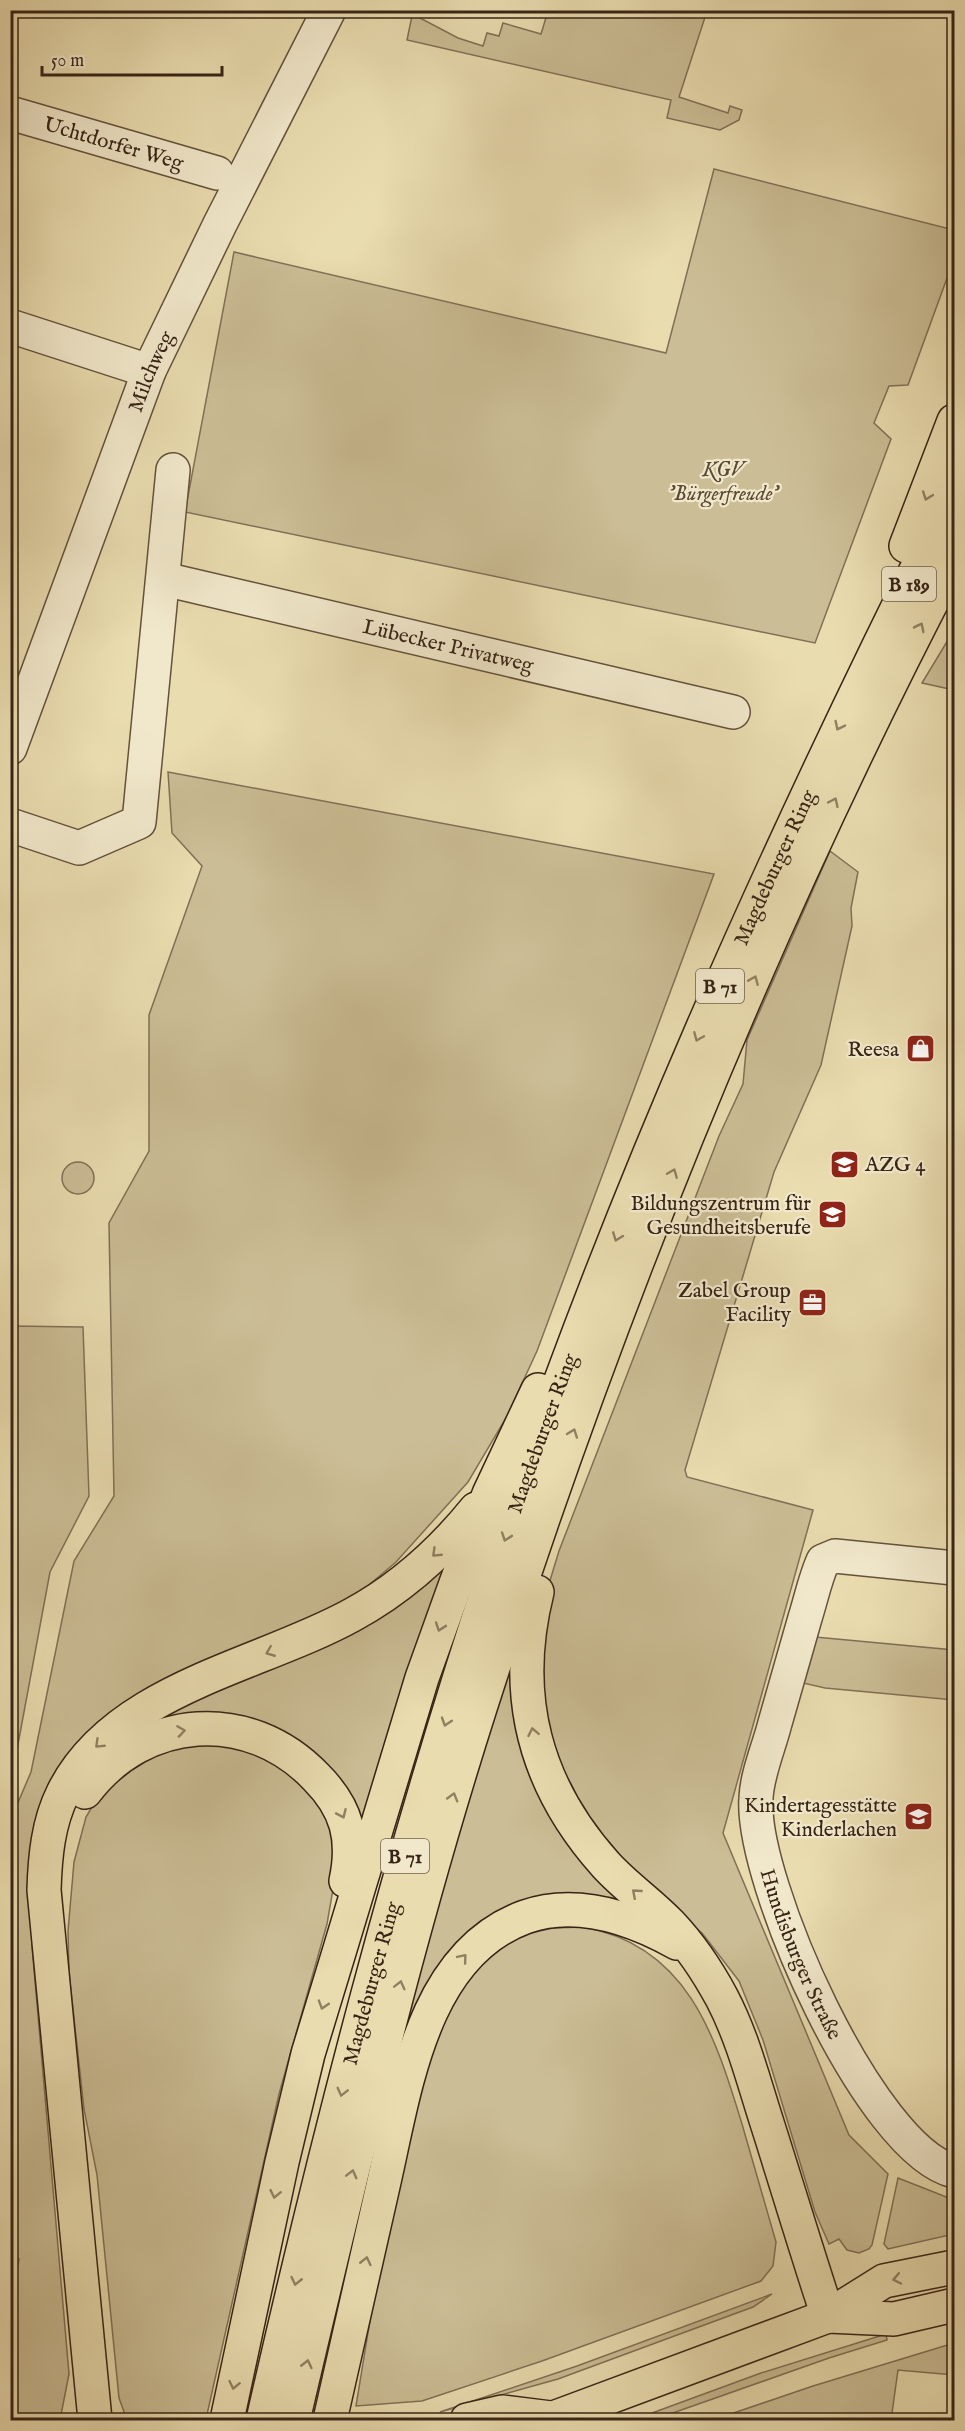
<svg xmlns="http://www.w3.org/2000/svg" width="965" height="2431" viewBox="0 0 965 2431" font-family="'IM FELL English',serif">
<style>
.green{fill:#cbbd95;stroke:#817056;stroke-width:1.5}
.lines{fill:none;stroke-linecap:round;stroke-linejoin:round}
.minor-casing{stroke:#64523c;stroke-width:36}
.major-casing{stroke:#372416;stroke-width:36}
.highway-casing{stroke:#372416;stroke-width:36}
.minor{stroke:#f1e8cb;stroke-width:33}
.major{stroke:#e9dcaf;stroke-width:33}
.highway{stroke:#e9dcaf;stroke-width:33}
.oneway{stroke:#908062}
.labels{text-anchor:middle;stroke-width:4.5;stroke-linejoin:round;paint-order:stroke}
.shield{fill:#f1e8cb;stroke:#6f5f4c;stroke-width:1.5}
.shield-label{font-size:20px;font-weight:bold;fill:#372416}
.street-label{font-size:21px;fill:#372416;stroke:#f1e8cb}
.park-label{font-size:21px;font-style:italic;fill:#5c4a36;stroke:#f1e8cb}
.poi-label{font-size:21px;fill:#372416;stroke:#f1e8cb;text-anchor:end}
</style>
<rect width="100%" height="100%" fill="#e9dcaf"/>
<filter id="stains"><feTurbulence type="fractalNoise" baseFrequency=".00333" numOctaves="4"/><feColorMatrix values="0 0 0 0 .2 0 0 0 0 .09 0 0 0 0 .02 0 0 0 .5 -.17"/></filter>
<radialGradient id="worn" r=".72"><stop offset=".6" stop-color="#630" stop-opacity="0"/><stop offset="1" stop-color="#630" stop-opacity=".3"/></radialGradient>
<g class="green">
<polygon points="413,11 421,11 418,17 458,38 483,46 487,33 499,36 503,23 541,34 548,11 707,11 679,97 728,113 730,106 742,110 739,120 720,130 667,118 671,100 407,40"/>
<polygon points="714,169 954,230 954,259 908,385 889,386 874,423 891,439 815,643 185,512 234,252 666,353"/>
<polygon points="954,630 954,690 922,683"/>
<polygon points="168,772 714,874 537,1351 506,1418 468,1482 396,1562 363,1590 345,1603 108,1719 32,1878 32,1946 69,2374 60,2420 11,2420 11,2314 19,2259 11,2254 11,1819 31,1772 74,1561 114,1496 109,1223 149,1151 149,1015 202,866 172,833"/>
<polygon points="830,851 858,872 851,908 852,926 821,1065 774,1172 685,1470 687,1477 813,1510 723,1833 849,2135 888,2174 872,2245 869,2249 859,2253 847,2250 839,2239 829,2244 815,2212 763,2040 739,1981 702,1933 640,1882 571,1798 539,1701 545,1597 559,1551 719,1136 743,1084 747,1040"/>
<circle cx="78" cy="1178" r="16"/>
<polygon points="11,1326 83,1327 89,1496 50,1572 11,1782"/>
<polygon points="451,1553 365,1832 322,1766 147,1722"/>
<polygon points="815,1637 954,1650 954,1700 825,1688 803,1683"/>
<polygon points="512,1656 514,1689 622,1897 620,1903 470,1932 445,1956 425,1990 351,2266 345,2265 428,1929"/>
<polygon points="203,1742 258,1752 309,1787 333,1825 336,1872 327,1924 279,2094 206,2419 127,2420 119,2398 97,2175 84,2109 69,1972 68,1931 74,1862 86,1817 102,1790 161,1750"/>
<path d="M583 1927C687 1945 715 2035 742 2124 753 2163 765 2203 776 2242L773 2266 761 2281 542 2361 422 2401 356 2406 386 2223 416 2091 445 2009 486 1955 526 1934 553 1928Z"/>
<polygon points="898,2178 954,2200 954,2234 888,2249 884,2244"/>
<polygon points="772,2294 753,2307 558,2379 440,2412 577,2366"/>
<polygon points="886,2334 887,2340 829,2358 653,2420 633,2420 761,2373"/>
<polygon points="954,2343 954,2375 898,2370 891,2420 713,2420 813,2386"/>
</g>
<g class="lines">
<defs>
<g id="minor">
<path id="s1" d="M10 113 217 173"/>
<polyline points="10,326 149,371"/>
<path id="s2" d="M164 579 733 712"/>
<path id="s3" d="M10 748 149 371 220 224 329 10"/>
<polyline points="10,825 79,848 139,822 173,470"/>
<path id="s4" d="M954 1568 835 1556 823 1561C815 1579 811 1599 805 1618 795 1653 785 1688 775 1723 769 1747 757 1774 756 1798 750 1880 870 2151 954 2171"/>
</g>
<g id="major">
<polyline points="828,2316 894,2319 954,2305"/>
<polyline points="467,2420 502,2412 551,2418"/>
<polyline points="548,2420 828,2316 884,2281 954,2267"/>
</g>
<g id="highway">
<polyline points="906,546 954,421"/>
<path d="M537 1592C511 1696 535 1786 606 1865 626 1887 650 1903 670 1924 690 1945 708 1972 722 1998 743 2038 754 2083 768 2126 788 2189 807 2253 828 2316"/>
<path d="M85 1792C144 1714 249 1707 316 1777 347 1808 355 1839 346 1881"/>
<path d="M95 2420 44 1890C45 1857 48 1823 63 1793 114 1689 260 1666 352 1615 400 1589 442 1551 476 1509"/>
<polyline points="227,2420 282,2162 308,2054 340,1949 422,1678 455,1586 489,1494 538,1390"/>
<path id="s5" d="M263 2420C328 2135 401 1852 493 1574 616 1202 778 844 954 494"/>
<path d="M293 2420C349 2182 405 1942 480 1708 606 1314 762 926 954 559"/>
<path d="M330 2420C348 2342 365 2264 383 2186 405 2091 421 1955 525 1917 576 1899 632 1918 677 1943"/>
</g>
</defs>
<use href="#minor" class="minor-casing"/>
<use href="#major" class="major-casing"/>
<use href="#highway" class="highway-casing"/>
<use href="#minor" class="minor"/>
<use href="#major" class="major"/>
<use href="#highway" class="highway"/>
</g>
<defs><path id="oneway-chevron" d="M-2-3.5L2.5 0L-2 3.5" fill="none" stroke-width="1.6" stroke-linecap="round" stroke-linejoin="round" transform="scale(1.5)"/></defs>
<g class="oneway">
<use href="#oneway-chevron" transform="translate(927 496) rotate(110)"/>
<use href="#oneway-chevron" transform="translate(920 627) rotate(-64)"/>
<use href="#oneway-chevron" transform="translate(839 726) rotate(116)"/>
<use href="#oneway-chevron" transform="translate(834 802) rotate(-65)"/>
<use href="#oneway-chevron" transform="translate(754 980) rotate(-67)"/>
<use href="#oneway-chevron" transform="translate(698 1037) rotate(113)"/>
<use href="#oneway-chevron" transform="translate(673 1173) rotate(-68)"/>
<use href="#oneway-chevron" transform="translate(617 1237) rotate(111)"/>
<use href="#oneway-chevron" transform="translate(573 1433) rotate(-70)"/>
<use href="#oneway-chevron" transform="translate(506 1537) rotate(109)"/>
<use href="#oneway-chevron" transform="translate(436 1553) rotate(136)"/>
<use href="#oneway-chevron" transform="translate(440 1627) rotate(109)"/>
<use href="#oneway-chevron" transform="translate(270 1652) rotate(158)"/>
<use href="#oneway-chevron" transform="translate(446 1722) rotate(108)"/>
<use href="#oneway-chevron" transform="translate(181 1731) rotate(-8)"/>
<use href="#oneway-chevron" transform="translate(533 1732) rotate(-101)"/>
<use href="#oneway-chevron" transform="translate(99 1744) rotate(136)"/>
<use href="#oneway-chevron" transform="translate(453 1797) rotate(-74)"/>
<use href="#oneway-chevron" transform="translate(342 1814) rotate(66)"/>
<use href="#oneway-chevron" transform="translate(636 1893) rotate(-139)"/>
<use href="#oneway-chevron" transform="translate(463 1958) rotate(-50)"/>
<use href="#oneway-chevron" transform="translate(400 1985) rotate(-76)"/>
<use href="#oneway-chevron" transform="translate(323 2005) rotate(107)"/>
<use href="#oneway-chevron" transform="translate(342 2092) rotate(104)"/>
<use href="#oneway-chevron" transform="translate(352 2174) rotate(-76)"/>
<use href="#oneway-chevron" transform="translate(275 2194) rotate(102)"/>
<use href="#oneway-chevron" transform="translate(366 2261) rotate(-77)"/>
<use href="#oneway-chevron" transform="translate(897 2279) rotate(168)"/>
<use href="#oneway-chevron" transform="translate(296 2281) rotate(103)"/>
<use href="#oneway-chevron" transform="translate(307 2364) rotate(-77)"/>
<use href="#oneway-chevron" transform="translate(234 2385) rotate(102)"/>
</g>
<defs>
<symbol id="shop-square" viewBox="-11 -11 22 22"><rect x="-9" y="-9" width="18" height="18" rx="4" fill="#8f2418" stroke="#f1e8cb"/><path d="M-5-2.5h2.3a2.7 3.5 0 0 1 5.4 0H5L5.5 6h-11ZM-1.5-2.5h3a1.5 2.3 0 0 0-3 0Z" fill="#fff"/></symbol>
<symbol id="university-square" viewBox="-11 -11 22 22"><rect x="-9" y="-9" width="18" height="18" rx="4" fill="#8f2418" stroke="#f1e8cb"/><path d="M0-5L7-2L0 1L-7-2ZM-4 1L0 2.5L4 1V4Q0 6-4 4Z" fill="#fff"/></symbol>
<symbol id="office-square" viewBox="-11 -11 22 22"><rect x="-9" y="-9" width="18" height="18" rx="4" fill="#8f2418" stroke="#f1e8cb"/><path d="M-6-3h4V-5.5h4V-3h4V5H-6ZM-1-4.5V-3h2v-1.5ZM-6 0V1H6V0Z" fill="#fff"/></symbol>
<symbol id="school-square" viewBox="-11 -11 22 22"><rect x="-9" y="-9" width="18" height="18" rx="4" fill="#8f2418" stroke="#f1e8cb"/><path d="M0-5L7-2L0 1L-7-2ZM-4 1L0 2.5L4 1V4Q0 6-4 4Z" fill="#fff"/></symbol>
</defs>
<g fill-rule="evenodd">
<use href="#shop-square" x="904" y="1032" width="33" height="33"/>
<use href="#university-square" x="828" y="1148" width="33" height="33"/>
<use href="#university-square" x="816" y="1198" width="33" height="33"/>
<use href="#office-square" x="796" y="1286" width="33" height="33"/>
<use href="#school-square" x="902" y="1800" width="33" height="33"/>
</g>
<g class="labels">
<g class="shield">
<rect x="882" y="567" width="54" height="34" rx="4.5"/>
<rect x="696" y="969" width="48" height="34" rx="4.5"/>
<rect x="381" y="1839" width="48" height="34" rx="4.5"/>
</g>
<g class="shield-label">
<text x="909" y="591">B 189</text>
<text x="720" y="993">B 71</text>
<text x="405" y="1863">B 71</text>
</g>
<g class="street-label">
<text dy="7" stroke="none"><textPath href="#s1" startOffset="108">Uchtdorfer Weg</textPath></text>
<text dy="7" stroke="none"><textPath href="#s3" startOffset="402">Milchweg</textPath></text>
<text dy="7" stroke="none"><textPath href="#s2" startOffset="292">Lübecker Privatweg</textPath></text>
<text dy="7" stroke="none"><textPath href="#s5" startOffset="1638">Magdeburger Ring</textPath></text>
<text dy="7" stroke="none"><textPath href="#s5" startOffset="1026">Magdeburger Ring</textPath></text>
<text dy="7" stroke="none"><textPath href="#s4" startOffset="543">Hundisburger Straße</textPath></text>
<text dy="7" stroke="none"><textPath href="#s5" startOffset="450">Magdeburger Ring</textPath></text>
</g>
<g class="park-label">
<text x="723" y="476">KGV<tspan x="723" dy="24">'Bürgerfreude'</tspan></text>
</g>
<g class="poi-label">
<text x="899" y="1056">Reesa</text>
<text x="865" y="1171" text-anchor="start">AZG 4</text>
<text x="811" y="1210">Bildungszentrum für<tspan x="811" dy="24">Gesundheitsberufe</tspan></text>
<text x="791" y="1297">Zabel Group<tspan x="791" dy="24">Facility</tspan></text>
<text x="897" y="1812">Kindertagesstätte<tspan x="897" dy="24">Kinderlachen</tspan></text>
</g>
</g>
<rect width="965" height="2431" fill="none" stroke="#e9dcaf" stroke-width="36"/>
<rect x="12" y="12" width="941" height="2407" fill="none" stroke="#372416" stroke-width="3"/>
<rect x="18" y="18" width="929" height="2395" fill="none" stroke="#372416" stroke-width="1.5"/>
<path d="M42 66v9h180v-9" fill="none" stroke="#372416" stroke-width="3"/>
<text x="51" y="66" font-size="18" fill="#372416" stroke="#f1e8cb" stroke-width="4.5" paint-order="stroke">50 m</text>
<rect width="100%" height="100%" filter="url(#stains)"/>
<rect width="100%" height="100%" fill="url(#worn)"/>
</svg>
